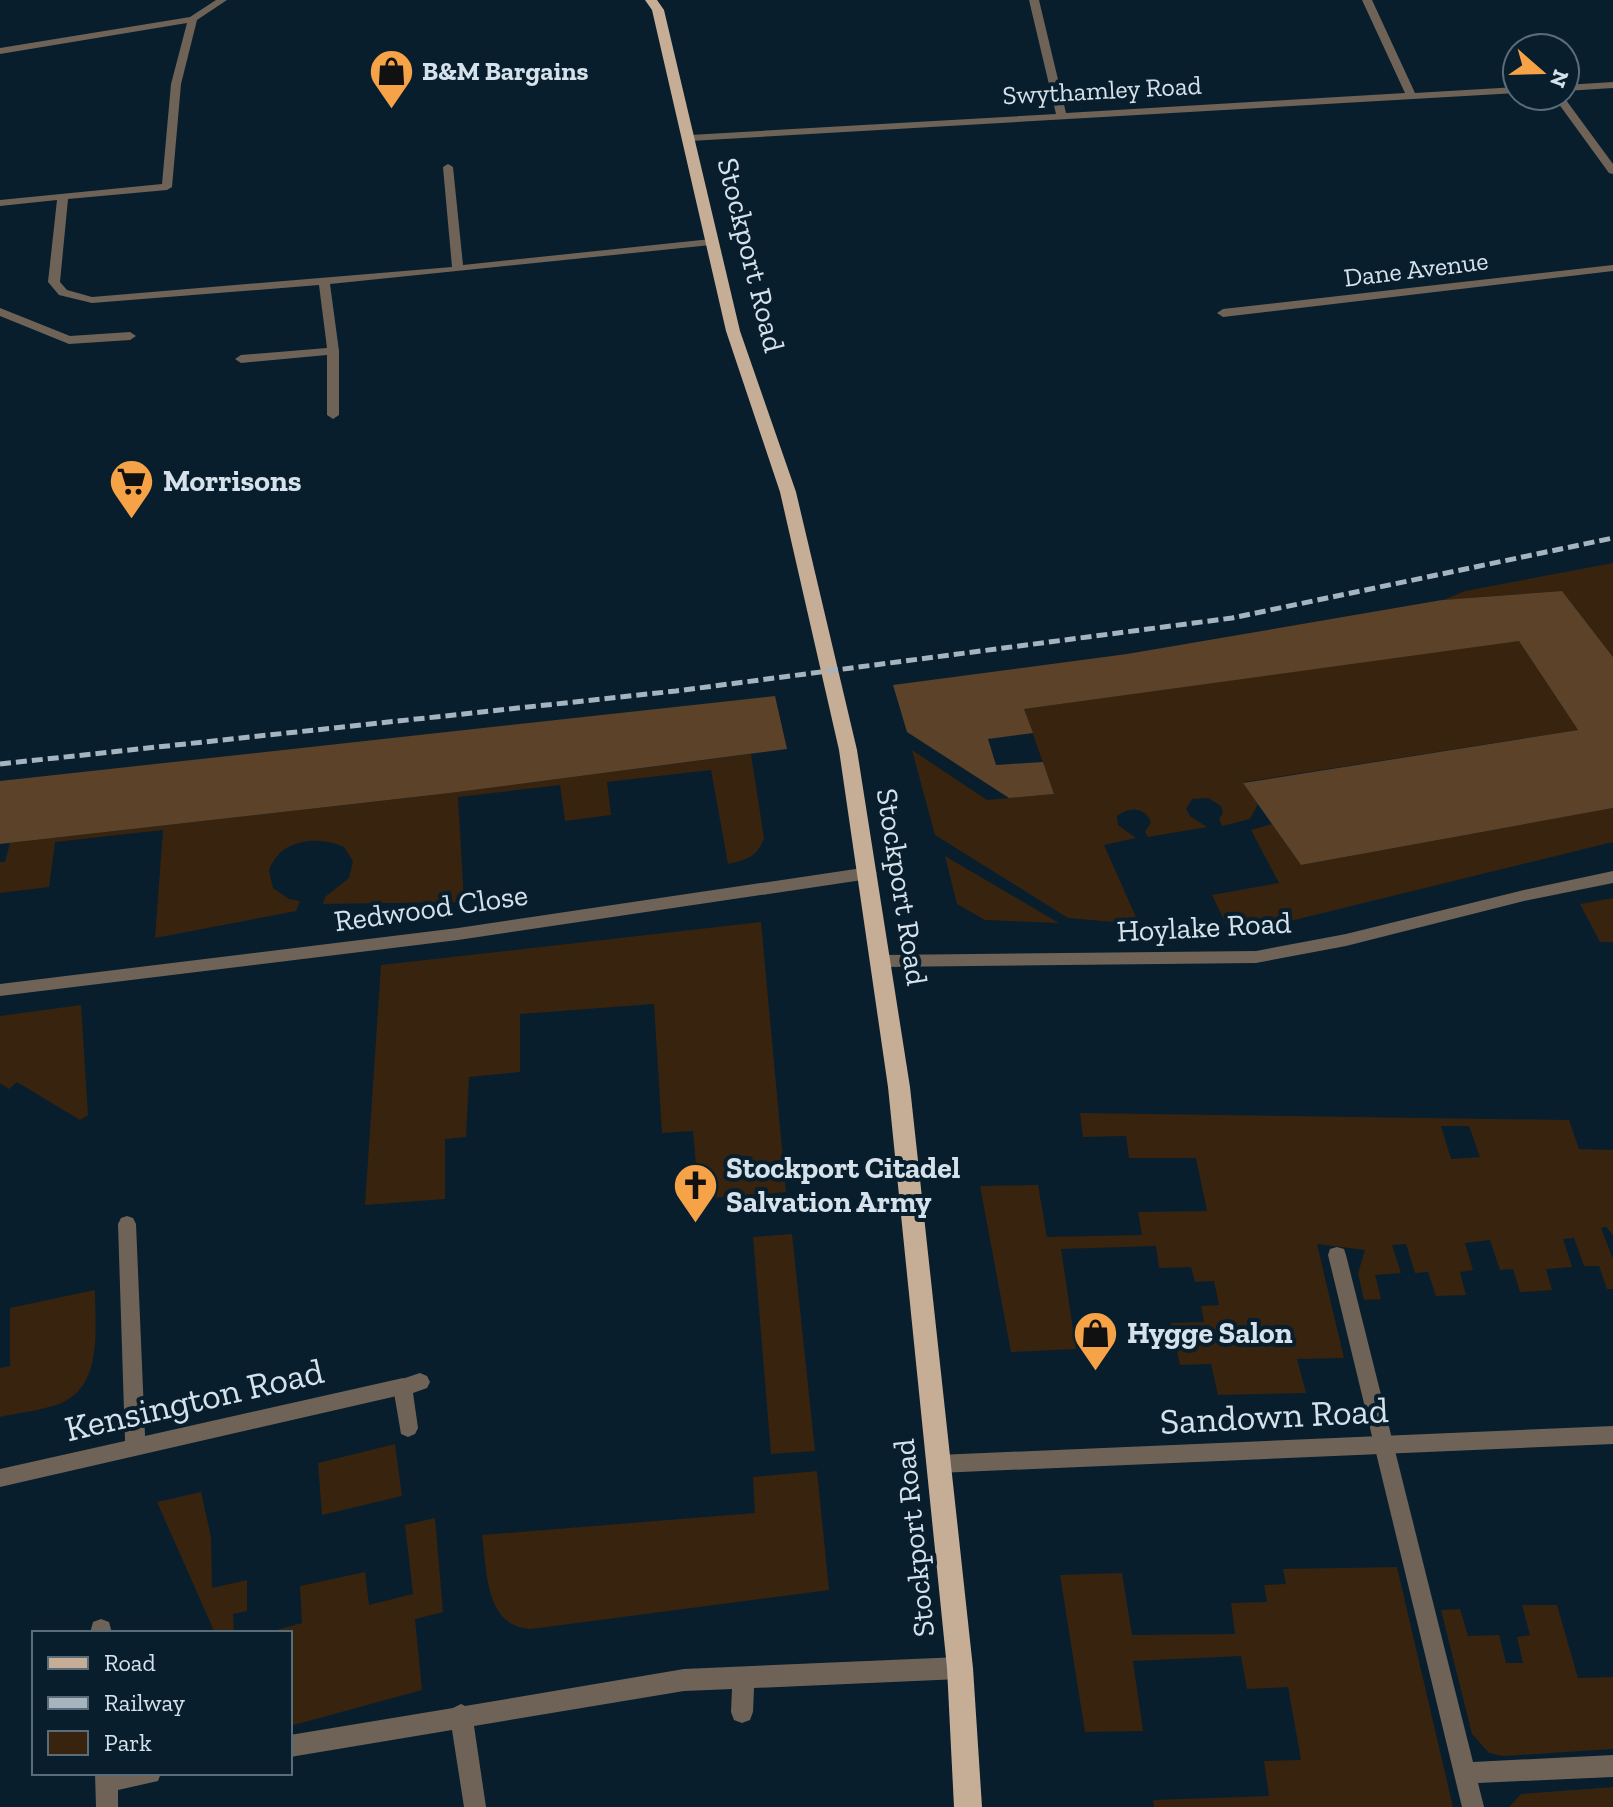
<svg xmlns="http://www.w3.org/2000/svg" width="1613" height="1807" viewBox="0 0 1613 1807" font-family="'Zilla Slab',serif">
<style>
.green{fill:#38230f;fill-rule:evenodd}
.forest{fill:#5b4229}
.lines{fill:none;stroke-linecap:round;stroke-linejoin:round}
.lane{fill:#6f6358;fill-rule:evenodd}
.street{fill:#6f6358;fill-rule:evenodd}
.primary{fill:#c6ad95;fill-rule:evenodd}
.rail{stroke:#a5b4be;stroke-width:5;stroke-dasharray:11 5;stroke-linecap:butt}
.labels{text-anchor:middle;stroke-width:8;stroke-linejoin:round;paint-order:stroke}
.far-poi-label{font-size:26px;font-weight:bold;fill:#d5e2eb;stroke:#081e2c;text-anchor:start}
.far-street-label{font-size:26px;fill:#d5e2eb;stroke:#081e2c}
.street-label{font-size:30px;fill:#d5e2eb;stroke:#081e2c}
.poi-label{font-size:30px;font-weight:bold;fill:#d5e2eb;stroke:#081e2c;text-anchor:start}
.near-street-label{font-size:36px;fill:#d5e2eb;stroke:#081e2c}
</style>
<rect width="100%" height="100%" fill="#081e2c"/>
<g class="green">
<polygon points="1613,563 1613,657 1562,591 1443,600 1465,591"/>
<path d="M1519 640 1578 730 1244 782 1258 804 1250 819 1222 826 1219 819 1223 813 1221 806 1208 798 1192 799 1186 809 1190 816 1207 827 1148 837 1145 832 1151 822C1145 807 1129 806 1117 816L1118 825 1136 838 1104 845 1139 924 1068 918 935 835 912 750 987 800 1054 794 1024 709Z"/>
<path d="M751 754 764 838C758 856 747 860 728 864L711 770 607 782 611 815 565 821 560 785 458 797 464 902 323 904 325 897 349 878 353 861 344 847C317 835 279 839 269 871L273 888 289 899 300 901 296 911 155 938 163 830 55 842 49 887 0 893V862H5L10 843 450 793Z"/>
<polygon points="1613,808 1613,842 1282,923 1227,926 1212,895 1279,883 1251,830 1272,824 1301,865"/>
<polygon points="945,856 1059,923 985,920 957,904"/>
<polygon points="1613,898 1613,942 1600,942 1580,904"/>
<polygon points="761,922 786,1192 713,1198 711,1176 697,1176 693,1131 662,1133 654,1004 520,1014 520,1072 469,1077 466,1137 445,1139 445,1199 365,1205 381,965"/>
<polygon points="81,1005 88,1115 80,1120 17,1082 9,1089 0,1083 0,1016"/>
<path d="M1080 1113 1569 1120 1579 1149 1613 1150V1235L1606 1227 1601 1228 1613 1259V1289H1607L1599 1266H1584L1574 1238 1563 1239 1572 1267 1546 1269 1552 1290 1520 1292 1513 1269 1500 1270 1490 1240 1465 1243 1473 1270 1460 1272 1466 1295 1436 1296 1428 1272 1415 1273 1406 1244 1392 1245 1401 1273 1375 1275 1381 1299 1364 1300 1358 1273 1365 1250 1317 1244 1344 1358 1297 1359 1306 1393 1218 1395 1211 1364 1180 1365 1171 1323 1204 1322 1201 1306 1219 1305 1214 1281 1195 1282 1191 1267 1159 1268 1156 1246 1061 1249 1076 1349 1011 1352 980 1186 1038 1185 1047 1237 1142 1235 1138 1212 1207 1211 1196 1158H1129L1126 1136 1083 1137ZM1469 1126 1480 1157 1451 1159 1441 1126Z"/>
<polygon points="792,1234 815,1451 771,1454 753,1237"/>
<path d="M95 1290C95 1329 104 1390 56 1405 38 1411 18 1413 0 1417V1368L10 1366V1308Z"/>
<polygon points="395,1444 402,1496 322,1515 318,1463"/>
<path d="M817 1471 829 1590 531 1629C485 1627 487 1572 482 1535L755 1513 753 1477Z"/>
<polygon points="201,1492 211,1537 212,1588 247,1580 247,1611 233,1614 234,1633 215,1633 157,1502"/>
<polygon points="435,1518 443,1612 415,1619 422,1690 290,1726 290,1633 266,1633 302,1623 300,1586 365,1572 369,1605 413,1594 405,1525"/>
<polygon points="1397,1567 1453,1807 1154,1807 1153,1800 1269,1796 1264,1761 1301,1760 1288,1687 1247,1689 1241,1656 1133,1661 1143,1731 1085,1732 1060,1575 1122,1573 1132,1635 1235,1634 1231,1603 1267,1602 1264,1585 1286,1584 1283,1569"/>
<polygon points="1522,1605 1557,1605 1578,1678 1613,1677 1613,1749 1503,1756 1489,1753 1472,1734 1441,1610 1460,1609 1468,1636 1499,1635 1506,1663 1523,1663 1517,1637 1530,1635"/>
<polygon points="1613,1787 1613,1807 1509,1807 1521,1794"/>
</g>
<g class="forest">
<polygon points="1562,591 1613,657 1613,808 1301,865 1243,783 1578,730 1519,641 1024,709 1033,733 988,739 996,765 1043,762 1054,794 1009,798 907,732 893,685 1127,654 1442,600"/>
<polygon points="775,696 787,749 450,793 0,844 0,781"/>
</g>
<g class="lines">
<g class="lane">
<polygon points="216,0 227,0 197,20 181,84 172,187 167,190 68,199 60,282 67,290 92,297 452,267 443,167 448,164 453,167 463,265 711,239 717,242 711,245 330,284 339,351 339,415 333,419 327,415 327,355 241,363 235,359 241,355 327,348 319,285 92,303 59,295 48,282 57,200 0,206 0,200 162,184 171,84 187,23 0,54 0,48 190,17"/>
<polygon points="0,308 70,336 130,332 136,336 130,340 69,344 0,316"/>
<polygon points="1613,871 1613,883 1524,901 1346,946 1256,963 884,967 878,965 876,961 878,957 884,955 1256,951 1346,934 1524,890"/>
<polygon points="1337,1247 1344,1249 1346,1255 1473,1762 1613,1755 1613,1777 1478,1783 1484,1807 1462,1807 1328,1255 1330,1249"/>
<polygon points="420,1373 427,1376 430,1382 427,1388 413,1393 418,1428 415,1434 408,1437 401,1434 393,1387 396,1381"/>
<polygon points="101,1619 109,1622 112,1633 90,1633 93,1622"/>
<polygon points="960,1657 968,1660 971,1668 968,1676 960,1679 754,1688 753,1712 750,1720 742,1723 734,1720 731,1712 732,1689 684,1691 474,1726 486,1807 464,1807 452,1730 290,1757 290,1735 453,1708 461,1704 465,1706 684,1669"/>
<polygon points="95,1773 161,1773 158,1781 118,1790 118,1807 96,1807"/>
</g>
<g class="street">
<polygon points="1029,0 1039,0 1066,113 1405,93 1362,0 1372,0 1415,93 1517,87 1517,93 690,141 685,138 690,135 1056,114"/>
<polygon points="1613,82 1613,88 1565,91 1565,85"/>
<polygon points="1553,96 1563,96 1613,164 1613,174 1609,173"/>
<polygon points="1613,265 1613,271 1223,317 1217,313 1223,309"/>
<polygon points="869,867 877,873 869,879 458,940 0,996 0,984 458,928"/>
<polygon points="127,1216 133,1218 136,1224 145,1436 403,1378 410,1381 413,1387 410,1393 0,1487 0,1469 125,1441 118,1224 121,1218"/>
<polygon points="1613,1426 1613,1444 938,1473 931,1471 928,1464 931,1457 938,1455"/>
</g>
<polygon class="primary" points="645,0 657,0 664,10 740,331 796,492 857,750 910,1087 973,1668 982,1807 954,1807 947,1668 888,1087 839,750 780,492 726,331 652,10"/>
<polyline class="rail" points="0,764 676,691 1232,618 1613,538"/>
</g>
<defs>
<symbol id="shop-pin" viewBox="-11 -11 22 30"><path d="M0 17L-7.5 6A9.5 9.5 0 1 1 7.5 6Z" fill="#f6a247" stroke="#081e2c"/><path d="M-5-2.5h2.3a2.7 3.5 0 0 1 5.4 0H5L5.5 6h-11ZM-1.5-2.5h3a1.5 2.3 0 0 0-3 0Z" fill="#111"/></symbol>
<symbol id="supermarket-pin" viewBox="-11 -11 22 30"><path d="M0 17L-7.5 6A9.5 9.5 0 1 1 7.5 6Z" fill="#f6a247" stroke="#081e2c"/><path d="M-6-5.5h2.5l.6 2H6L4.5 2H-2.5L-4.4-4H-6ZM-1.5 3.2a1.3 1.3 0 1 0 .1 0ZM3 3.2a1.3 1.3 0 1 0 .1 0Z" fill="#111"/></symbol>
<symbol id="church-pin" viewBox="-11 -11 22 30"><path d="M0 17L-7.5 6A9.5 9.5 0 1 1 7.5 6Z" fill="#f6a247" stroke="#081e2c"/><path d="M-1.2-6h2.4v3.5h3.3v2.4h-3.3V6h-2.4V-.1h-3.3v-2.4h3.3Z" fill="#111"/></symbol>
</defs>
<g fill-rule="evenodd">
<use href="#shop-pin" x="366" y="46" width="51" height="69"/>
<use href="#supermarket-pin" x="106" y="456" width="51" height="69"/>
<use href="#church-pin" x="670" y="1160" width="51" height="69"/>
<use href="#shop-pin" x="1070" y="1308" width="51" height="69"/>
</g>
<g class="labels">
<g class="far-poi-label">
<text x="422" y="80">B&amp;M Bargains</text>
</g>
<g class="far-street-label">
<text transform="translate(1102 90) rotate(-3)" y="9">Swythamley Road</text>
<text transform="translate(1416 269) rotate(-7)" y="9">Dane Avenue</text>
</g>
<g class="street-label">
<text transform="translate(751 255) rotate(76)" y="10">Stockport Road</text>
<text transform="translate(902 887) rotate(81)" y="10">Stockport Road</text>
<text transform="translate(431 908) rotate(-8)" y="10">Redwood Close</text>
<text transform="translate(1204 927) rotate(-3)" y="10">Hoylake Road</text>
<text transform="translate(914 1538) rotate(-96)" y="10">Stockport Road</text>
</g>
<g class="poi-label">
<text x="163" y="491">Morrisons</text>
<text x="726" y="1178">Stockport Citadel<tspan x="726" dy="34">Salvation Army</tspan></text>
<text x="1127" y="1343">Hygge Salon</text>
</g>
<g class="near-street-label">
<text transform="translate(194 1399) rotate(-13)" y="13">Kensington Road</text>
<text transform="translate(1274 1415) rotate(-3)" y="13">Sandown Road</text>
</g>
</g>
<rect x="32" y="1631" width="260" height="144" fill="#081e2c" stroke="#5a6c78" stroke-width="2"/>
<rect x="48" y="1657" width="40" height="12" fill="#c6ad95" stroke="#5a6c78" stroke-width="2"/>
<text x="104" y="1671" font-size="24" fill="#d5e2eb">Road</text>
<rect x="48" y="1697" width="40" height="12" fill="#a5b4be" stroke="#5a6c78" stroke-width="2"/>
<text x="104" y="1711" font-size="24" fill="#d5e2eb">Railway</text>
<rect x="48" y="1731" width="40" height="24" fill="#38230f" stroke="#5a6c78" stroke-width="2"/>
<text x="104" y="1751" font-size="24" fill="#d5e2eb">Park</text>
<g transform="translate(1541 72) rotate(110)"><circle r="38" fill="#081e2c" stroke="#5a6c78" stroke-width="2"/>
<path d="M0-6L14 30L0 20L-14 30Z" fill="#f6a247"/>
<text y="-12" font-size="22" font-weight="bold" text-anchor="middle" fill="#d5e2eb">N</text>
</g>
</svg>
